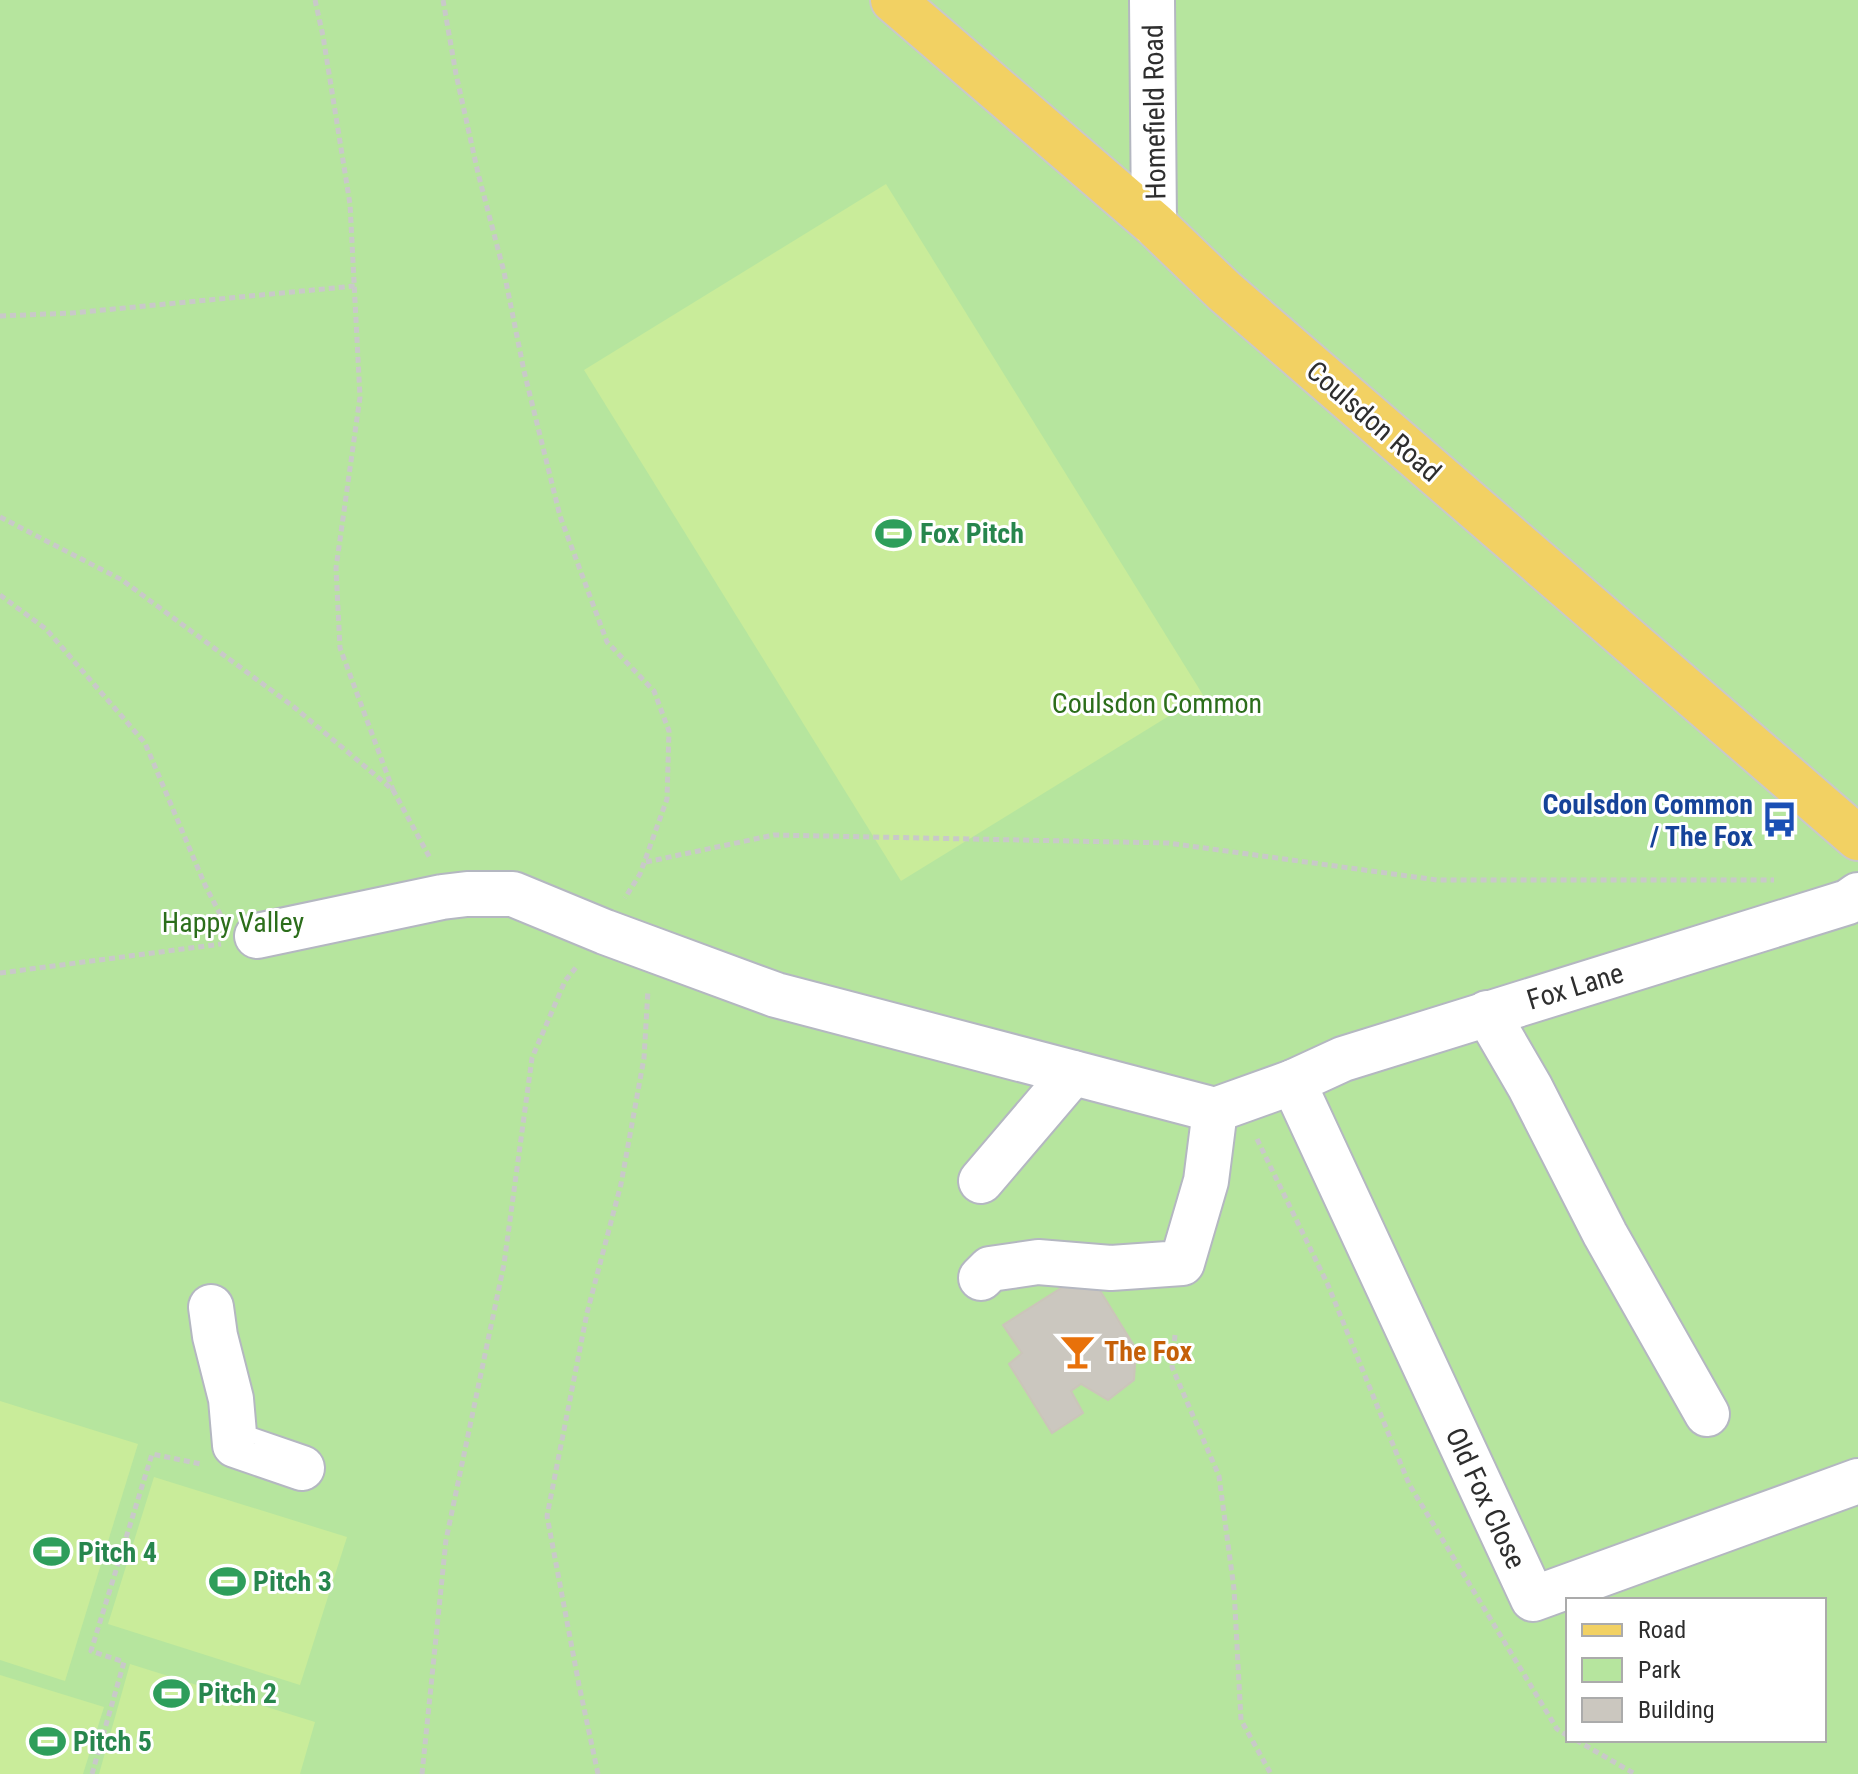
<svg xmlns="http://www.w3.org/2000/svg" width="1858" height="1774" viewBox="0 0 1858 1774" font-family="'Roboto Condensed',sans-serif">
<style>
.green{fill:#b6e59e;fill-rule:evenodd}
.pitch{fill:#c9ec9a}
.building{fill:#cbc7bf;stroke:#cbc5ba;stroke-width:2}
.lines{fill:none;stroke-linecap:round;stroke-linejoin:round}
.minor-casing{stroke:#b4b7c1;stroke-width:48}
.major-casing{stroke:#c9c9c9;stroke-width:48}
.path{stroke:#c9c9c9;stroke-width:5;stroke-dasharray:6 4;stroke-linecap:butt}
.minor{stroke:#fff;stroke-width:44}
.major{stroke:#f2d163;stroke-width:44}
.labels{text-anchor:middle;stroke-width:6;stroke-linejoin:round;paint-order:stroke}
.street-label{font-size:28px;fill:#2e2e2e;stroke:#fff}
.leisure-label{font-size:28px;font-weight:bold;fill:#27864d;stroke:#fff;text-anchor:start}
.park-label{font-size:28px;fill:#2c6e1b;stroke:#fff}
.transit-label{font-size:28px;font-weight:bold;fill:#164399;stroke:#fff;text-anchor:end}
.food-label{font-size:28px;font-weight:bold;fill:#c56008;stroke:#fff;text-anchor:start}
</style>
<rect width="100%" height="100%" fill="#efe9e1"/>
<path class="green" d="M0 0H1858V1774H0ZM1568 1600H1824V1740H1568Z"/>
<g class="pitch">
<polygon points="886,184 1203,695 901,881 584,370"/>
<polygon points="0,1401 138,1444 65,1681 0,1660"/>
<polygon points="154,1477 347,1537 300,1685 108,1624"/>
<polygon points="130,1664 315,1722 300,1774 99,1774"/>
<polygon points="0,1675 104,1707 83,1774 0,1774"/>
</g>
<polygon class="building" points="1088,1271 1136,1349 1134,1380 1108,1400 1081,1384 1071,1391 1083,1413 1052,1433 1009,1364 1022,1353 1003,1325"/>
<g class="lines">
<defs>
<g id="minor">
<polyline points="1152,0 1154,224"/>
<polyline points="257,936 442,897 467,894 513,894 605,932 776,995 1215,1110 1293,1082 1343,1059 1848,902 1858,895"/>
<polyline points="1487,1013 1530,1087 1605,1234 1707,1414"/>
<polyline points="1293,1082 1533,1599 1858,1481"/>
<polyline points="981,1181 1073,1073"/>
<polyline points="981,1278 990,1269 1038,1262 1111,1268 1182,1263 1206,1181 1215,1110"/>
<polyline points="211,1307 215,1336 231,1399 235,1445 302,1468"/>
</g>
<polyline id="major" points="893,0 1154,224 1224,291 1858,838"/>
</defs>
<use href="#minor" class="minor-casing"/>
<use href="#major" class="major-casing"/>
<g class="path">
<polyline points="315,0 323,36 350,204 360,397 336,568 340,648 393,790"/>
<polyline points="443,0 456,74 478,173 504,272 524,371 560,516 607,642 654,691 669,731 667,799 640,874 625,898"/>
<polyline points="0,316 72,313 355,286"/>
<polyline points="0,517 122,580 294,707 393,790 430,858"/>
<polyline points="0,595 46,629 145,743 205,885 221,916"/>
<polyline points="646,862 774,835 1168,843 1437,880 1774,880"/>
<polyline points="0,973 221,944"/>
<polyline points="1257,1139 1328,1285 1409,1484 1557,1729 1568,1736"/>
<polyline points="1175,1335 1172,1367 1219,1476 1234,1589 1241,1720 1271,1774"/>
<polyline points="1576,1740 1635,1774"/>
<polyline points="92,1774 124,1662 91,1651 152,1454 201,1464"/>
<polyline points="422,1774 446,1540 504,1264 532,1058 565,981 578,965"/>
<polyline points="598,1774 579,1685 547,1516 587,1313 621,1184 644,1058 648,990"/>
</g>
<use href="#minor" class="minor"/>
<use href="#major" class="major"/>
</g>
<defs>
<symbol id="stadium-bare" viewBox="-9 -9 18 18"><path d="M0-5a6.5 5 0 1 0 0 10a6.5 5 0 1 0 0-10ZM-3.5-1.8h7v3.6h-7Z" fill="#2e9e5b" stroke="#fff" stroke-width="2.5" paint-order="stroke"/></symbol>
<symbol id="bus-bare" viewBox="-9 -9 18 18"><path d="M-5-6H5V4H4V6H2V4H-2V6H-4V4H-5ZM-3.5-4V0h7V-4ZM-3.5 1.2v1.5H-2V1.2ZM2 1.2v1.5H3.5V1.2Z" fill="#1a4fb4" stroke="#fff" stroke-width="2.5" paint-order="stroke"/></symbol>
<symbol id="bar-bare" viewBox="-9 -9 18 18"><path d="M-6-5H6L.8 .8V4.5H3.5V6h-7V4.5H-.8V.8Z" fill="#e8710a" stroke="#fff" stroke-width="2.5" paint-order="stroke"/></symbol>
</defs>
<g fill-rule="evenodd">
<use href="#stadium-bare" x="868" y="508" width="51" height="51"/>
<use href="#bus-bare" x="1754" y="794" width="51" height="51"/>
<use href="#bar-bare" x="1052" y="1326" width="51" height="51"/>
<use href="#stadium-bare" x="26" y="1526" width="51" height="51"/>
<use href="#stadium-bare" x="202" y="1556" width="51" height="51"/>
<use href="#stadium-bare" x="146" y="1668" width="51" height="51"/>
<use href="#stadium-bare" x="22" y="1716" width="51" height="51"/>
</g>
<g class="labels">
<g class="street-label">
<text transform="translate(1154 112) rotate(-91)" y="10">Homefield Road</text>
<text transform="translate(1374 421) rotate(41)" y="10">Coulsdon Road</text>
<text transform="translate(1575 986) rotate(-17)" y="10">Fox Lane</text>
<text transform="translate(1486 1498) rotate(65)" y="10">Old Fox Close</text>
</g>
<g class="leisure-label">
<text x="920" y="543">Fox Pitch</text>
<text x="78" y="1562">Pitch 4</text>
<text x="253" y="1591">Pitch 3</text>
<text x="198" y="1703">Pitch 2</text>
<text x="73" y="1751">Pitch 5</text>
</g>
<g class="park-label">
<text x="1157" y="713">Coulsdon Common</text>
<text x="233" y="932">Happy Valley</text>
</g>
<g class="transit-label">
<text x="1753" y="814">Coulsdon Common<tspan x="1753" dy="32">/ The Fox</tspan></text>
</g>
<g class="food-label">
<text x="1104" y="1361">The Fox</text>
</g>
</g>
<rect x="1566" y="1598" width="260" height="144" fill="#ffffff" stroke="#ababab" stroke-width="2"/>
<rect x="1582" y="1624" width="40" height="12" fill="#f2d163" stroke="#ababab" stroke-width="2"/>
<text x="1638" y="1638" font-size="24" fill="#2e2e2e">Road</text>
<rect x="1582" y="1658" width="40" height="24" fill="#b6e59e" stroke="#ababab" stroke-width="2"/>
<text x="1638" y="1678" font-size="24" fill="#2e2e2e">Park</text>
<rect x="1582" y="1698" width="40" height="24" fill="#cbc7bf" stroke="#ababab" stroke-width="2"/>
<text x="1638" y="1718" font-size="24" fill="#2e2e2e">Building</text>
</svg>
